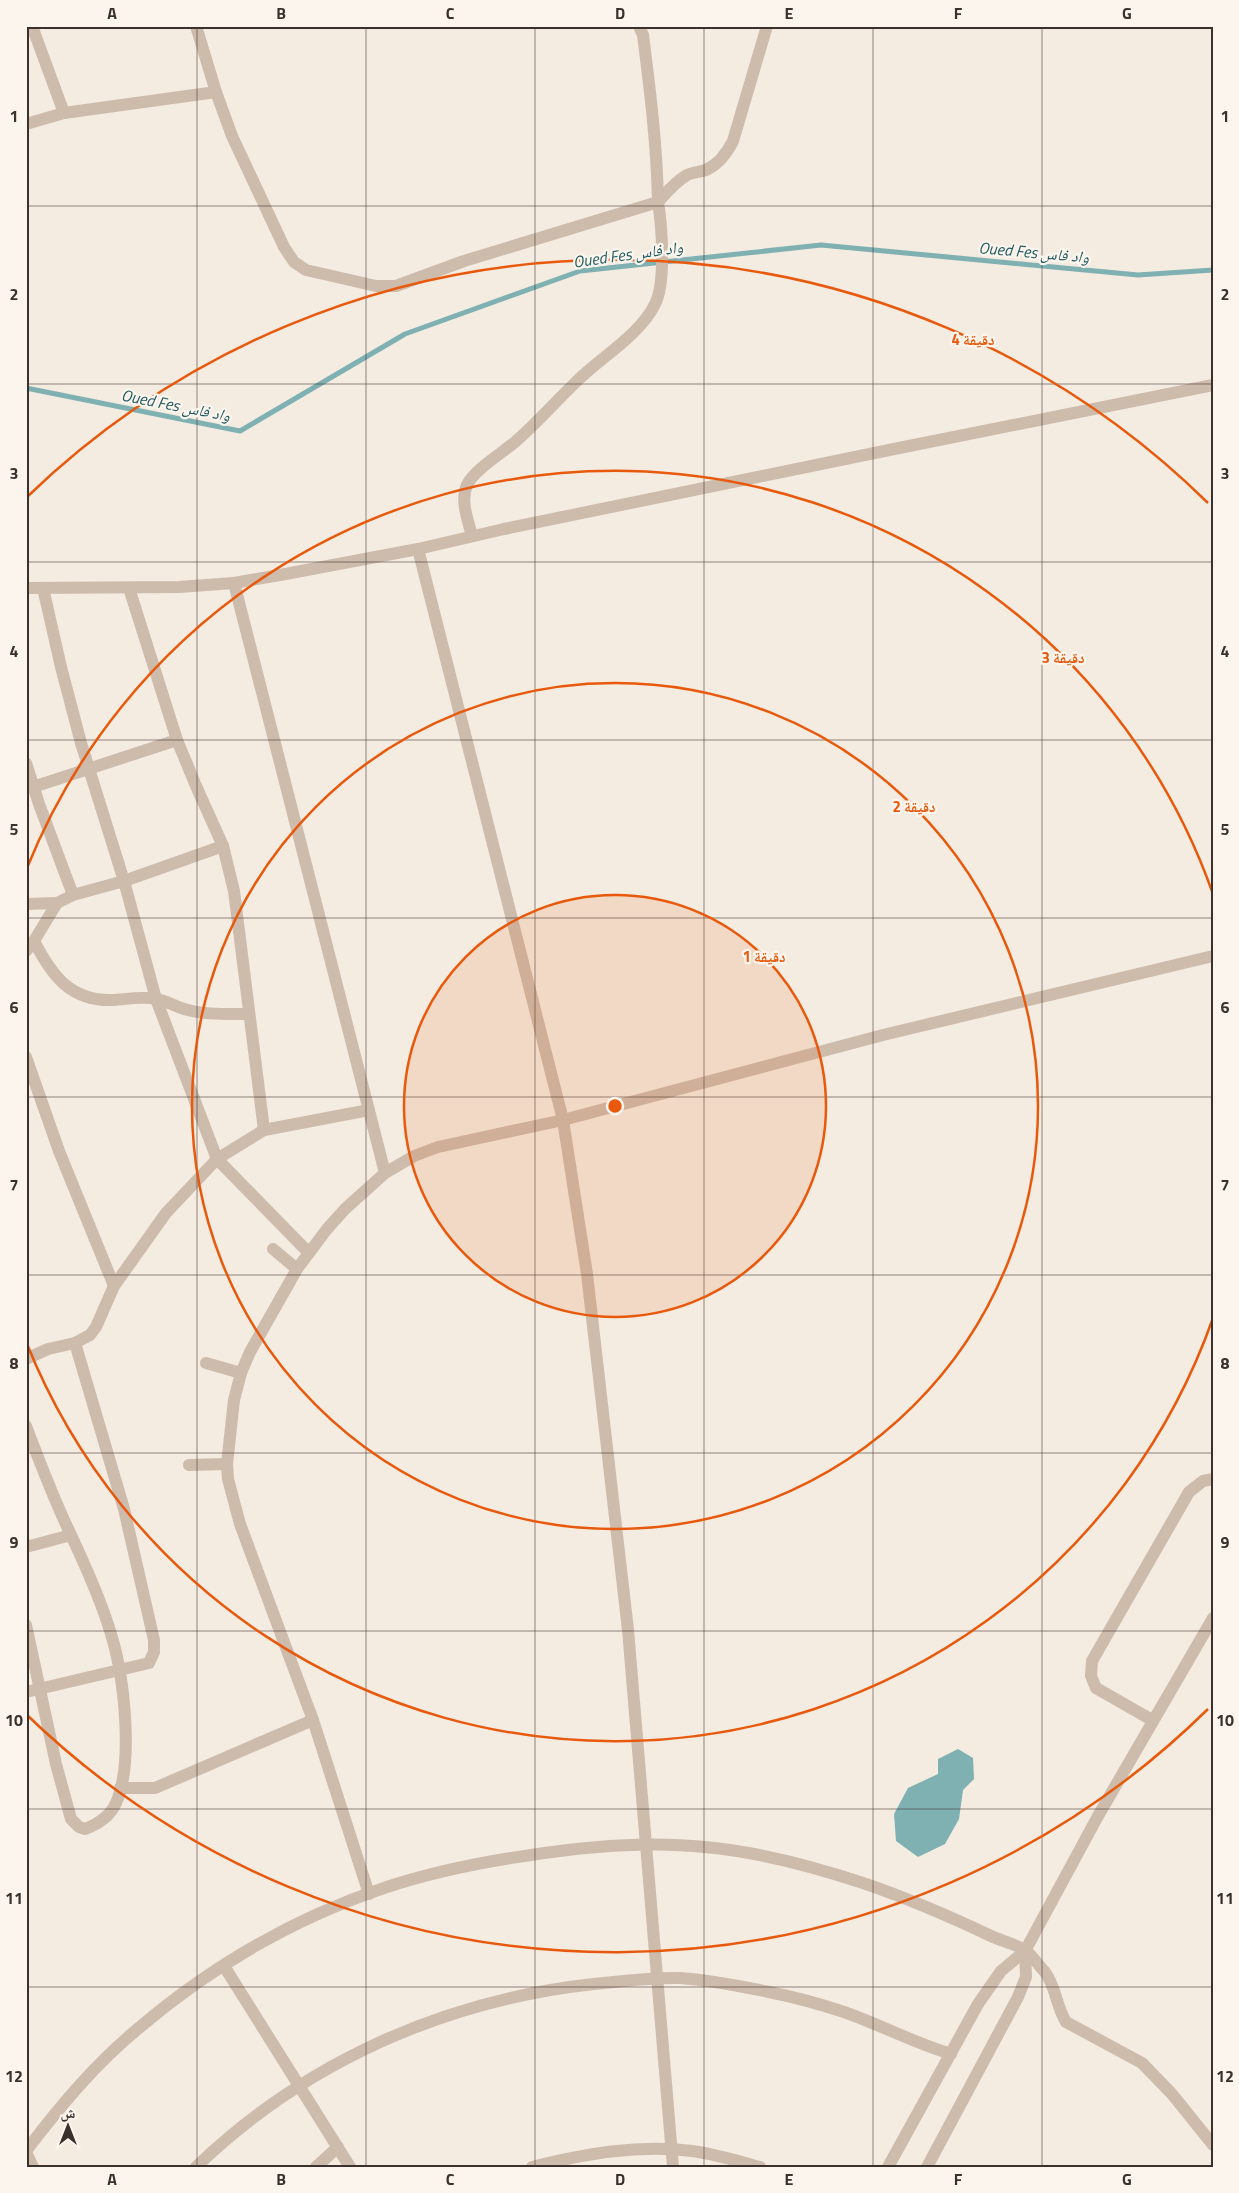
<svg xmlns="http://www.w3.org/2000/svg" width="1239" height="2193" viewBox="0 0 1239 2193" font-family="'Titillium Web','Noto Naskh Arabic',sans-serif">
<style>
.water{fill:#7fb0b2}
.lines{fill:none;stroke-linecap:round;stroke-linejoin:round}
.stream{stroke:#7fb0b2;stroke-width:5}
.minor{stroke:#cdbbac;stroke-width:12}
.grid{fill:none;stroke:#3b302b;stroke-width:1;stroke-opacity:0.55}
.ring{fill:none;stroke:#e8590c;stroke-width:2.5}
.labels{text-anchor:middle;stroke-width:4.5;stroke-linejoin:round;paint-order:stroke}
.water-label{font-size:16px;font-style:italic;fill:#1f5a5e;stroke:#fbf5ee}
.centre{fill:#e8590c;stroke:#fbf5ee;stroke-width:2.5}
.ring-label{font-size:15px;text-anchor:middle;font-weight:bold;fill:#e8590c;stroke:#fbf5ee;stroke-width:4.5;stroke-linejoin:round;paint-order:stroke}
.neatline{fill:none;stroke:#3b302b;stroke-width:2}
.grid-label{font-size:16px;text-anchor:middle;font-weight:bold;fill:#3b302b}
</style>
<rect width="100%" height="100%" fill="#f4ebe1"/>
<polygon class="water" points="958,1749 973,1758 974,1779 963,1790 959,1819 945,1844 918,1857 896,1841 894,1814 908,1788 938,1774 938,1759"/>
<g class="lines">
<polyline class="stream" points="26,388 240,431 405,334 580,271 821,245 1138,275 1213,270"/>
<g class="minor">
<polyline points="32,26 64,113"/>
<path d="M196 26 216 92 232 136 284 247 294 262 306 270 376 286H396L464 261 658 202C657 146 650 90 643 35L639 26"/>
<polyline points="26,124 64,113 216,92"/>
<path d="M472 536C468 520 460 501 467 485 474 470 502 453 515 442 537 423 556 401 577 381 600 358 641 334 655 304 666 283 662 226 658 202 667 192 675 182 687 175 693 172 700 172 706 170 719 164 727 153 733 141L767 26"/>
<polyline points="418,549 563,1120 587,1274 628,1630 673,2167"/>
<polyline points="234,583 385,1173"/>
<polyline points="26,588 179,587 234,583 280,575 418,549 504,529 894,449 1213,385"/>
<polyline points="43,588 61,667 81,743 124,881 156,999 217,1159 309,1253"/>
<polyline points="129,588 177,740 196,786 223,846"/>
<polyline points="26,763 39,804 73,895"/>
<polyline points="33,787 177,740"/>
<polyline points="26,904 57,903"/>
<path d="M34 941C52 976 71 1002 114 1000 127 999 143 996 156 999 168 1001 179 1009 192 1011 210 1015 231 1014 249 1014"/>
<polyline points="26,951 34,941 57,903 73,895 124,881 223,846 234,891 264,1130"/>
<polyline points="26,1057 59,1151 114,1286"/>
<polyline points="273,1249 297,1269"/>
<polyline points="26,1359 48,1349 75,1343 90,1335 96,1327 114,1286 166,1213 217,1159 264,1130 369,1110"/>
<polyline points="206,1363 241,1373"/>
<path d="M26 1426C40 1463 54 1500 71 1535 86 1567 101 1600 111 1634 124 1676 134 1762 116 1803 110 1817 98 1824 85 1829L79 1827 71 1819 56 1764 26 1625"/>
<polyline points="189,1465 227,1464"/>
<polyline points="26,1547 71,1535"/>
<polyline points="26,1692 149,1663 154,1652 154,1640 124,1509 75,1343"/>
<polyline points="1152,1720 1096,1688 1091,1676 1092,1661 1189,1492 1203,1481 1213,1479"/>
<polyline points="120,1788 155,1788 313,1720"/>
<polyline points="369,1894 313,1720 240,1524 228,1479 227,1464 234,1400 241,1373 250,1352 297,1269 327,1229 345,1209 385,1173 414,1156 438,1147 563,1120 883,1035 1213,956"/>
<polyline points="224,1966 350,2167"/>
<path d="M26 2151C60 2106 96 2063 140 2027 212 1966 295 1918 384 1888 432 1872 482 1862 531 1855 588 1846 648 1841 705 1847 759 1852 812 1866 863 1883 907 1898 949 1916 991 1936 1002 1941 1015 1944 1025 1950 1032 1955 1039 1966 1045 1972 1056 1987 1056 2006 1066 2022L1142 2063 1172 2094 1213 2145"/>
<polyline points="26,2152 33,2167"/>
<path d="M196 2167C305 2062 445 2000 594 1984 622 1981 652 1977 680 1978 710 1980 740 1986 769 1992 794 1997 820 2004 844 2012 881 2025 914 2043 951 2054"/>
<polyline points="316,2167 338,2147"/>
<path d="M532 2167C584 2154 638 2144 692 2151 715 2154 738 2161 760 2167"/>
<polyline points="888,2167 978,2004 1001,1971 1025,1951 1098,1816 1213,1618"/>
<polyline points="927,2167 1018,1997 1026,1977 1025,1951"/>
</g>
</g>
<path class="grid" d="M197 26V2167M366 26V2167M535 26V2167M704 26V2167M873 26V2167M1042 26V2167M26 206H1213M26 384H1213M26 562H1213M26 740H1213M26 918H1213M26 1097H1213M26 1275H1213M26 1453H1213M26 1631H1213M26 1809H1213M26 1987H1213"/>
<circle cx="615" cy="1106" r="211" fill="#e8590c" fill-opacity=".12"/>
<g class="ring">
<circle cx="615" cy="1106" r="211"/>
<circle cx="615" cy="1106" r="423"/>
<path d="M1213 1318A634 634 0 0 1 27 1344M27 868A634 634 0 0 1 1213 894"/>
<path d="M1208 1709A846 846 0 0 1 27 1715M27 497A846 846 0 0 1 1208 503"/>
</g>
<g class="labels">
<g class="water-label">
<text transform="translate(1034 252) rotate(5)" y="6">Oued Fes واد فاس</text>
<text transform="translate(628 254) rotate(-8)" y="6">Oued Fes واد فاس</text>
<text transform="translate(176 405) rotate(11)" y="6">Oued Fes واد فاس</text>
</g>
</g>
<circle cx="615" cy="1106" r="8" class="centre"/>
<g class="ring-label">
<text x="973" y="345">4 دقيقة</text>
<text x="1063" y="663">3 دقيقة</text>
<text x="914" y="812">2 دقيقة</text>
<text x="764" y="962">1 دقيقة</text>
</g>
<rect width="1239" height="2193" fill="none" stroke="#fbf5ee" stroke-width="55"/>
<g transform="translate(68 2126)" stroke="#fbf5ee" stroke-width="4" paint-order="stroke">
<path d="M0-4L9 19L0 12L-9 19Z" fill="#3b302b"/>
<text y="-8" font-size="14" font-weight="bold" text-anchor="middle" fill="#3b302b">ش</text>
</g>
<rect x="28" y="28" width="1184" height="2138" class="neatline"/>
<g class="grid-label">
<text x="112" y="19">A</text>
<text x="281" y="19">B</text>
<text x="450" y="19">C</text>
<text x="620" y="19">D</text>
<text x="789" y="19">E</text>
<text x="958" y="19">F</text>
<text x="1127" y="19">G</text>
<text x="14" y="122">1</text>
<text x="1225" y="122">1</text>
<text x="14" y="300">2</text>
<text x="1225" y="300">2</text>
<text x="14" y="479">3</text>
<text x="1225" y="479">3</text>
<text x="14" y="657">4</text>
<text x="1225" y="657">4</text>
<text x="14" y="835">5</text>
<text x="1225" y="835">5</text>
<text x="14" y="1013">6</text>
<text x="1225" y="1013">6</text>
<text x="14" y="1191">7</text>
<text x="1225" y="1191">7</text>
<text x="14" y="1369">8</text>
<text x="1225" y="1369">8</text>
<text x="14" y="1548">9</text>
<text x="1225" y="1548">9</text>
<text x="14" y="1726">10</text>
<text x="1225" y="1726">10</text>
<text x="14" y="1904">11</text>
<text x="1225" y="1904">11</text>
<text x="14" y="2082">12</text>
<text x="1225" y="2082">12</text>
<text x="112" y="2185">A</text>
<text x="281" y="2185">B</text>
<text x="450" y="2185">C</text>
<text x="620" y="2185">D</text>
<text x="789" y="2185">E</text>
<text x="958" y="2185">F</text>
<text x="1127" y="2185">G</text>
</g>
</svg>
